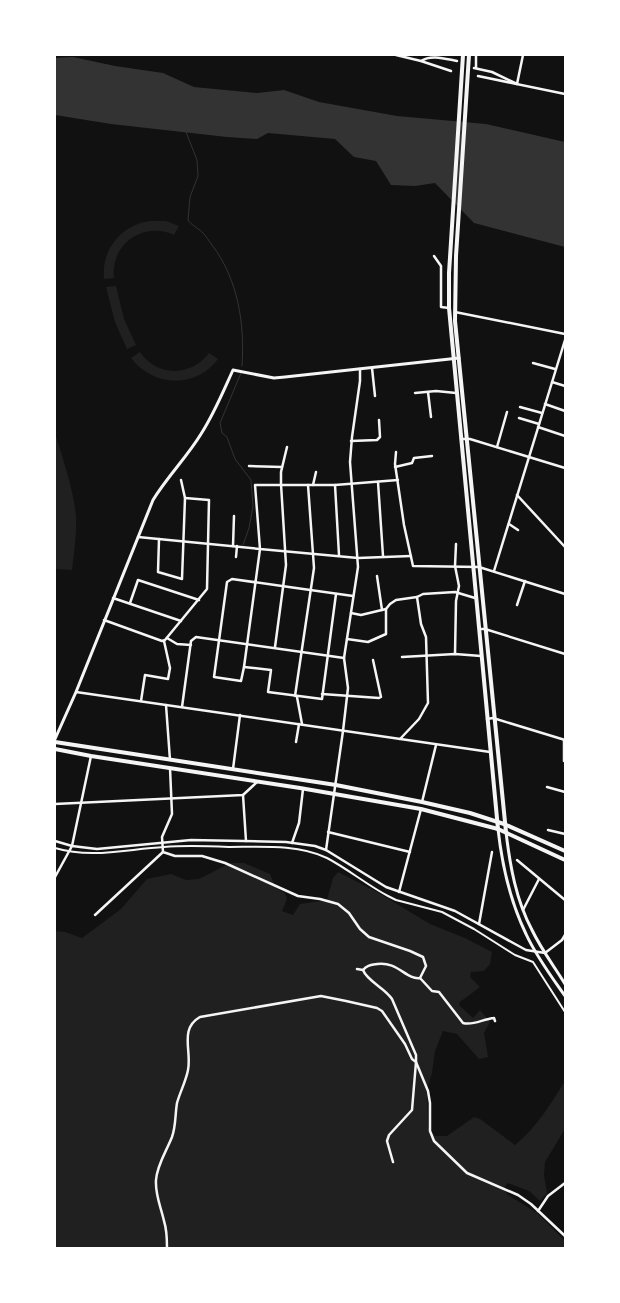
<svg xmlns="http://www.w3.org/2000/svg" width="620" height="1303" viewBox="0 0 620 1303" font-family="'Roboto Condensed',sans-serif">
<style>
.green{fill:#202020}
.water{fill:#333}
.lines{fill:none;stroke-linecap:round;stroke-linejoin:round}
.stream{stroke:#333;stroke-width:1}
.pedestrian{stroke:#f5f5f5;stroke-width:2}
.minor{stroke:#f5f5f5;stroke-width:2.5}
.tertiary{stroke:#f5f5f5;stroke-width:3}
.trunk{stroke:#f5f5f5;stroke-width:4}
</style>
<rect width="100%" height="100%" fill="#111"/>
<g class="green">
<path d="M150 221H166L179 226 174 235C144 221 110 244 114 278L104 279C101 250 121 225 150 221Z"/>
<polygon points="116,286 124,319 136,345 127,349 115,322 106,287"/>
<path d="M140 352C157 377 191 377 209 353L218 359C196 389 153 387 131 358Z"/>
<path d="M55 433C63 460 73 487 76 516 77 534 74 552 72 570L55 569Z"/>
<path d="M230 863H244L270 874 276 888 285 893 287 899 282 911 293 915 300 904 327 900 333 878 338 872 377 892 430 924 465 938 492 952 490 964 484 971 471 972 470 977 480 987 460 1002 459 1005 473 1018 480 1010 490 1022 484 1033 488 1057 479 1059 457 1034 443 1031 435 1051 432 1073 427 1089 428 1127 435 1136H447L474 1117 480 1119 515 1145C536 1128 550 1105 565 1081V1129L545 1162 544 1175 547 1193 540 1201 529 1191 508 1183 506 1185 504 1190 508 1195 537 1213 565 1241V1248H55V931L65 932 82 938 121 909 147 879 171 874 186 880 199 879Z"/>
</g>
<polygon class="water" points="73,57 115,66 163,73 194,87 257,93 284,90 319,102 397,116 486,124 565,142 565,247 474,223 435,183 415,186 391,185 376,161 354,157 335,139 268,133 257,139 227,137 111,124 55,115 55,58"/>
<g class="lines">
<g class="stream">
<path d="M186 132 197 160 198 176 190 197 188 220C191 225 198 228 203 233 206 236 209 241 212 245 238 279 245 324 242 366"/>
<polyline points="241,373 220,423 222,433 227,437 235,459 251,480 253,506 249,528 243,545"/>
</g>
<path class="pedestrian" d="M55 848C92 859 127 849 164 847 186 845 208 846 229 847 260 847 298 844 327 858 348 869 367 885 388 896L396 900 442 912 474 929 515 955 533 962 565 1012"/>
<g class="minor">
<path d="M396 55 421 61C431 54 446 59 457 61"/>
<polyline points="421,61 451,71"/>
<polyline points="474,68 492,72 517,84 523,55"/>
<polyline points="476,68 476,55"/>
<polyline points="478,76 565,94"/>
<polyline points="434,256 441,266 441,307 449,308"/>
<polyline points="455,312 565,334"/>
<polyline points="533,363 555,369"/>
<polyline points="372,368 375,396"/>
<polyline points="552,382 565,386"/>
<polyline points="428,392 431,417"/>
<polyline points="415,393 436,391 456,393"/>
<polyline points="545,404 565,411"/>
<polyline points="520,407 542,413"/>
<polyline points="519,418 539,424"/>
<polyline points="538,427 565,436"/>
<polyline points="461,439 470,439 565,468"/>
<polyline points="351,441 377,440 380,437 379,420"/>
<polyline points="497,447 507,412"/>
<polyline points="396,452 395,464 404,525 413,566 479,567 565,594"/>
<polyline points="249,466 282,467"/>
<polyline points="395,467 412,463 414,458 432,456"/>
<polyline points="398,480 335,485 255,485 260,549 358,558 411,556"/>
<polyline points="378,482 383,556"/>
<polyline points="313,485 316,472"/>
<polyline points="335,485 339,555"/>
<polyline points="517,495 565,547"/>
<polyline points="509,524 518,530"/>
<path d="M138 537 260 549 244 667 241 681 214 677 227 582 232 579C272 585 313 590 353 596"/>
<polyline points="159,539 158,572 182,579 185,498 181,480"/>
<polyline points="233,546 234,516"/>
<polyline points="236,557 237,546"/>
<polyline points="494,571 565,340"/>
<polyline points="377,576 382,610"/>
<polyline points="113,598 181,621"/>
<polyline points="130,603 138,580 199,600"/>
<polyline points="517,605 525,581"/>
<polyline points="386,609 390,604 396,600 417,597 423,594 455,592 475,598"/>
<polyline points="104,620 162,641 165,640 207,589 209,500 185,498"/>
<polyline points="480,629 485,629 565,654"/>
<polyline points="167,638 177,644 191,645"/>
<polyline points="347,639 368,642 386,634 386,609 361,615 351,613"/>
<polyline points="275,647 286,565 281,484 281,472 287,447"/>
<polyline points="455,654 456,601 459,586 455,566 456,544"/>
<polyline points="402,657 455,654 481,656"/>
<polyline points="244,667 271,670 268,692 322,699 336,594"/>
<polyline points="76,692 490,752"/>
<polyline points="322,694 379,698 381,697 373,660"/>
<polyline points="295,696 314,568 308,485"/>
<polyline points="297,697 302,724"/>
<polyline points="141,701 145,675 168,679 170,668 164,641"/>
<polyline points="166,705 170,760"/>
<polyline points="182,707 191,641 196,637 344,658"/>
<polyline points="487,719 493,718 565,740"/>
<polyline points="400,739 419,719 428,703 426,637 421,624 417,597"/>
<polyline points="564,740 564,761"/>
<polyline points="296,742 299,724"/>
<polyline points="170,768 172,814 162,837 163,852 175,856 202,856 225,863 298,896 320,899 338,904 349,913 360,929 369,937 410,951 423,957 426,966 420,978"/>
<polyline points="233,769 240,715"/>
<polyline points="547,787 565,792"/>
<polyline points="243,795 246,841"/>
<polyline points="422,802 436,745"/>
<polyline points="55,804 243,795 257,782"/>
<polyline points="548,830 565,834"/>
<polyline points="328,832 410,852"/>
<polyline points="55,841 72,846 97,849 191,840 286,842 315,846 326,850 386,887 455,911 526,950 545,953 562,940 565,935"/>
<polyline points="292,843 299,823 303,789"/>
<polyline points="326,850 343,731 348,688 344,658 358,567 350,462 352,437 360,381 360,369"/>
<polyline points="517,860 565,900"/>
<polyline points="55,877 72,846 91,756"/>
<polyline points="399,892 421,809"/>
<polyline points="523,910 539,879"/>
<polyline points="95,915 163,852"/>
<polyline points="479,924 492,852"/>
<path d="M357 969 363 970C367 981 385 988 392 999L416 1055V1062L428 1091 430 1103V1131L434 1141 467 1173 518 1195 531 1204 565 1236"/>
<path d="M363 970C367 965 371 965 377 964 398 961 406 980 420 978L432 991 439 992 463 1023C473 1026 483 1019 494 1018L495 1021"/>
<polyline points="538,1211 548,1196 565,1183"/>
<path d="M167 1248C167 1239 167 1230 164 1221 161 1207 155 1195 156 1180 157 1165 166 1152 172 1137 176 1126 175 1115 177 1103 180 1092 186 1081 188 1070 192 1051 179 1029 200 1017L321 996 346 1001 377 1008 382 1011 405 1044 412 1059 416 1062 412 1110 389 1135 387 1141 393 1162"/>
</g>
<g class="tertiary">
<path d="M55 739 76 692 153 500C167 477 187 457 201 434 214 414 223 392 233 370L274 378 285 377 459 358"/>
<path d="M498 829C502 865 510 901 526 934 536 956 551 976 565 996"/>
<path d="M506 832C510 866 516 900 532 930 541 949 554 966 565 984"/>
</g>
<g class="trunk">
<polyline points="463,55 449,273 449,308 498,829"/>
<polyline points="469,55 456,256 455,321 506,832"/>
<polyline points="55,742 336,785 422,802 470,813 504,824 565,851"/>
<polyline points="55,749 91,756 300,788 421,809 498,829 565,860"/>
</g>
</g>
<rect width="620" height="1303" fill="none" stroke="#ffffff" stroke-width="112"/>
</svg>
